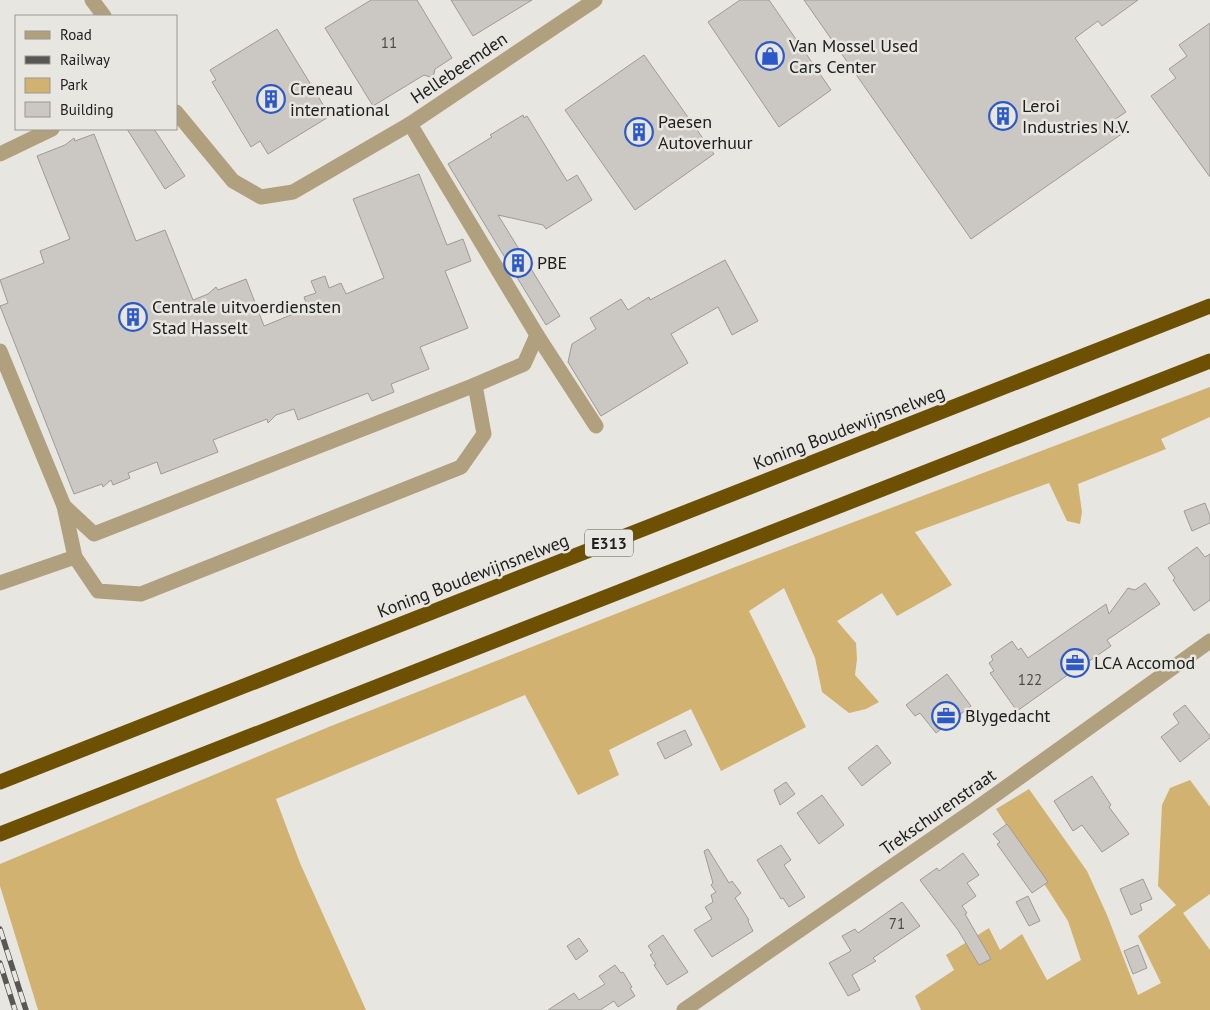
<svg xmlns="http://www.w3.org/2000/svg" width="1210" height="1010" viewBox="0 0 1210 1010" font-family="'PT Sans',sans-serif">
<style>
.green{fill:#d1b271}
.building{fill:#cbc8c3;stroke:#9e9b97}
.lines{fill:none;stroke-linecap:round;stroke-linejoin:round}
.minor{stroke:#b1a07d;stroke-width:15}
.highway{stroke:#6d5001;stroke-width:15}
.rail-casing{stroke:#595754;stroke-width:5.5}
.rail{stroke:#e8e6e1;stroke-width:4;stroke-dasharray:11;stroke-linecap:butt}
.labels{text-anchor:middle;stroke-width:5;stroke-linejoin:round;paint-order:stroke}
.number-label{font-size:15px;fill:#4c4a47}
.shield{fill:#e8e6e1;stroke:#5d5b58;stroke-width:1}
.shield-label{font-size:16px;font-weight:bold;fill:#21201e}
.poi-label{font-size:18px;fill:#21201e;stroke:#e8e6e1;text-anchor:start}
.street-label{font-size:18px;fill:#21201e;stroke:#e8e6e1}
</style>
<rect width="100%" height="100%" fill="#e8e6e1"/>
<g class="green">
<polygon points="1210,387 1210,417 1161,439 1166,449 1078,484 1082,512 1080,524 1067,521 1049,483 915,532 952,585 897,616 882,593 837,621 856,643 857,659 855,675 879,702 866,709 849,713 822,692 815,658 784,588 749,611 806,727 721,771 691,709 609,750 619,775 578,795 525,695 276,799 300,863 366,1010 38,1010 0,886 0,864 331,726 730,569"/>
<polygon points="1190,780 1210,807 1210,894 1183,913 1210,950 1210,1010 921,1010 915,996 954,970 946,955 989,928 1000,950 1022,934 1047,980 1081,960 1068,921 996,809 1029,789 1087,871 1107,915 1138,995 1161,983 1138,936 1176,905 1158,886 1162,805 1170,788"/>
</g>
<g class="building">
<polygon points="371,0 417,0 452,58 435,69 433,78 424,75 373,106 325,28"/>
<polygon points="451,0 532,0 473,36"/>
<polygon points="740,0 769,0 831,90 779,127 708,22"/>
<polygon points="804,0 1138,0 1102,26 1098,21 1075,38 1126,112 1114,120 1123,133 971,239"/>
<polygon points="1210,23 1210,177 1151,96 1176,78 1169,69 1187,56 1179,45"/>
<polygon points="277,29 330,116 268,154 260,141 251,147 212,82 216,80 210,70"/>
<polygon points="644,55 714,154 635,210 565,110"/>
<polygon points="523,115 524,118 527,116 567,181 577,175 592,200 546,229 543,225 498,215 560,316 546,325 448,164 492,137 490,135"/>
<polygon points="127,129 154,129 185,176 165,189"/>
<polygon points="94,134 136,241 165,230 193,300 208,294 216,287 218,290 246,279 264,326 308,308 304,297 316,293 311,281 325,276 329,288 341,283 346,294 384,278 353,199 419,174 447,245 463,239 471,261 445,271 468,328 420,347 429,369 391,384 394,392 372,401 368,393 298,420 294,409 276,415 268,423 267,419 213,440 218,452 161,474 157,462 128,473 130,478 113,485 111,480 103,487 102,484 74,494 0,306 8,303 0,280 44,263 40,251 70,239 37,156 65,145 74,138 75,141"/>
<polygon points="725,260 758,321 732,335 718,307 671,334 688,363 601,416 568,362 572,344 596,329 590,318 621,299 628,310 649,297 650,300"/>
<polygon points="1205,503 1210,516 1210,523 1192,531 1184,511"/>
<polygon points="1197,547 1205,557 1210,554 1210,600 1194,611 1173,580 1175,578 1168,568"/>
<polygon points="1145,583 1160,604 1107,640 1111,646 1069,675 1069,674 1017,711 990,673 994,671 989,663 993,660 991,656 1012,641 1018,650 1021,648 1028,658 1106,604 1109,614 1128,588 1135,590"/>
<polygon points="947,674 971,706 936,733 920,713 915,716 906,705"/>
<polygon points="1185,705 1210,736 1210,738 1180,762 1161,737 1179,723 1173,714"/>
<polygon points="685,730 692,745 665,759 657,743"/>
<polygon points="877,745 891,763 862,786 848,768"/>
<polygon points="1092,776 1111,805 1109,807 1129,834 1102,852 1082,825 1073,831 1054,801"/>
<polygon points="786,782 795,794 780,805 774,790"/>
<polygon points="822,795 844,825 819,844 797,813"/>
<polygon points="1007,824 1048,882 1032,893 997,844 1000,842 993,834"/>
<polygon points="781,845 791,860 784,865 805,897 789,907 783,898 781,899 757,860"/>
<polygon points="708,849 729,883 732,881 741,893 735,898 749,920 748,921 753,931 712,957 694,930 712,919 705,907 713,902 711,895 716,892 711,885 713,883 704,851"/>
<polygon points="963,853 979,875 967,883 976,896 962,906 967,913 965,914 991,959 979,965 958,930 920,880 937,868 939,871"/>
<polygon points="1143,879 1152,899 1140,904 1142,910 1131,915 1120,889"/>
<polygon points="1028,896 1040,921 1029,926 1016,902"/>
<polygon points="902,902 920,926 873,958 876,961 852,975 860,990 848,996 829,963 851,951 842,936 855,929 858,933"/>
<polygon points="663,935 688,972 667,985 654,965 656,964 650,955 653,953 648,946"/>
<polygon points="579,938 588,951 576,960 567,946"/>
<polygon points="1138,945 1147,968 1133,974 1124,951"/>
<polygon points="615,965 621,973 623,972 632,987 630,988 635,996 618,1007 614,1001 600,1010 548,1010 574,993 579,1000 605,984 599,976"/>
</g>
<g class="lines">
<g class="minor">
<polyline points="92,0 104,16"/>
<polyline points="176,112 233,181 261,197 293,192 410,124 595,0"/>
<polyline points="410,124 537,335 596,426"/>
<polyline points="0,154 52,129"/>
<polyline points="0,351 64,506 94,534 475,385 524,364 537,335"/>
<polyline points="64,506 75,557 98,591 141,594 461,467 484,434 475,385"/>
<polyline points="0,583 75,557"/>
<polyline points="684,1010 977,808 1210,641"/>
</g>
<g class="highway">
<polyline points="0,782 1210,306"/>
<polyline points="0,834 1210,361"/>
</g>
<defs>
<g id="rail">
<polyline points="0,929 26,1010"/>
<polyline points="0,963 15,1010"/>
</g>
</defs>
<use href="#rail" class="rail-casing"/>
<use href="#rail" class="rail"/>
</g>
<defs>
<symbol id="shop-ring" viewBox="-11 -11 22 22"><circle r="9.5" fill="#e8e6e1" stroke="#2c59c8" stroke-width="1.5"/><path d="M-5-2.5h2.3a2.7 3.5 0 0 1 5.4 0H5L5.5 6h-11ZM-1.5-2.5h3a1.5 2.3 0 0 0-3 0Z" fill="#2c59c8"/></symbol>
<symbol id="building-ring" viewBox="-11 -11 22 22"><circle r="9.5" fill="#e8e6e1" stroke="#2c59c8" stroke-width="1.5"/><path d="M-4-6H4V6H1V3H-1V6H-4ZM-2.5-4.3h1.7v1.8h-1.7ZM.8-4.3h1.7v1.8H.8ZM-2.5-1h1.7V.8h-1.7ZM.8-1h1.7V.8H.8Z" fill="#2c59c8"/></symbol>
<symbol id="office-ring" viewBox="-11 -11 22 22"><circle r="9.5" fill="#e8e6e1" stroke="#2c59c8" stroke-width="1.5"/><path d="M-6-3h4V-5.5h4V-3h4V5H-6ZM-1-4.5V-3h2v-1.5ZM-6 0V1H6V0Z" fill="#2c59c8"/></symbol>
</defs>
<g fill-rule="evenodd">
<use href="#shop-ring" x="754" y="40" width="32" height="32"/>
<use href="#building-ring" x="255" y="83" width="32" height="32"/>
<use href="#building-ring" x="987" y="100" width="32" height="32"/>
<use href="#building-ring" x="623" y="116" width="32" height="32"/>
<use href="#building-ring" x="502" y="247" width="32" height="32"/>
<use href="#building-ring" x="117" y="301" width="32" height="32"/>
<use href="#office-ring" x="1059" y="647" width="32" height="32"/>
<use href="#office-ring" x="930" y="700" width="32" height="32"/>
</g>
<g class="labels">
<g class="number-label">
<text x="389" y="48">11</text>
<text x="1030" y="685">122</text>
<text x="897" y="929">71</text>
</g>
<rect class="shield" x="585" y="529.5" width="48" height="27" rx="4"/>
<g class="shield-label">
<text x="609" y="549">E313</text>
</g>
<g class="poi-label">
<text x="789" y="52">Van Mossel Used<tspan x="789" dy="21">Cars Center</tspan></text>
<text x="290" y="95">Creneau<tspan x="290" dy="21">international</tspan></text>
<text x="1022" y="112">Leroi<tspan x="1022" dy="21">Industries N.V.</tspan></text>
<text x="658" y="128">Paesen<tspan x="658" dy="21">Autoverhuur</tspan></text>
<text x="537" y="269">PBE</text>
<text x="152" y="313">Centrale uitvoerdiensten<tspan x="152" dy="21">Stad Hasselt</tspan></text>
<text x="1094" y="669">LCA Accomod</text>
<text x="965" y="722">Blygedacht</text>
</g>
<g class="street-label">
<text transform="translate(459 68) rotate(-34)" y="6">Hellebeemden</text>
<text transform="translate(849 428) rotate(-21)" y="6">Koning Boudewijnsnelweg</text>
<text transform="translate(473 576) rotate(-21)" y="6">Koning Boudewijnsnelweg</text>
<text transform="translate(938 812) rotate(-35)" y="6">Trekschurenstraat</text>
</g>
</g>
<rect x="15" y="15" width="162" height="115" fill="#e8e6e1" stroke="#989793"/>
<rect x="25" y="31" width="25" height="8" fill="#b1a07d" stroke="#989793"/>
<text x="60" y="40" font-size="15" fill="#21201e">Road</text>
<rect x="25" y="56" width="25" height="8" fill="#595754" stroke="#989793"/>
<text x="60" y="65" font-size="15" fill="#21201e">Railway</text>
<rect x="25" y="78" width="25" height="15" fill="#d1b271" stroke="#989793"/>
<text x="60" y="90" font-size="15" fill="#21201e">Park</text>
<rect x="25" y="102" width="25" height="15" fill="#cbc8c3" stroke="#989793"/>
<text x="60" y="115" font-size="15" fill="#21201e">Building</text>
</svg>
